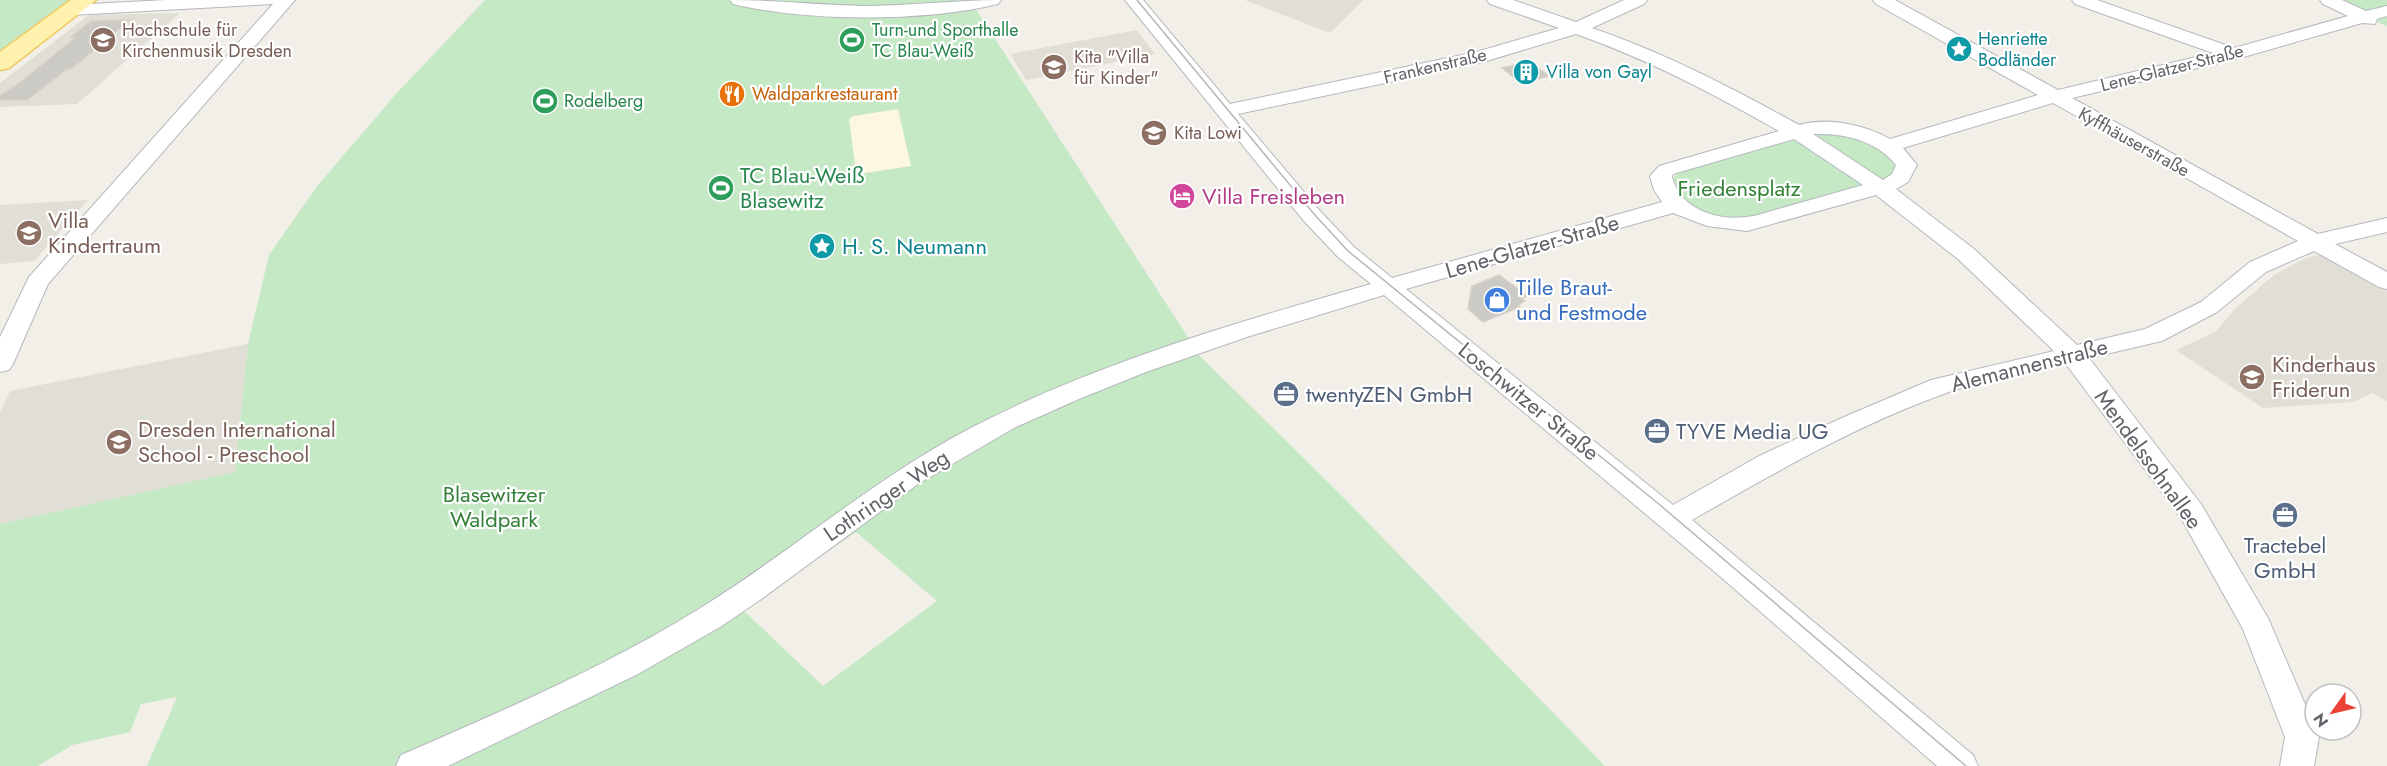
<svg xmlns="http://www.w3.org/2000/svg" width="2387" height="766" viewBox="0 0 2387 766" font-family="Jost,sans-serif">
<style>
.commercial{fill:#fef7e0}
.education{fill:#e1ded6}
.green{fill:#c5e8c5;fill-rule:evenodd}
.building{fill:#cccac5;stroke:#d6d1c6;stroke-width:1.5}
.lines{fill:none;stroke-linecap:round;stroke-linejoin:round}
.minor-casing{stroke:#b5b8bc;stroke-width:2}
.major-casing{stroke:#f2c960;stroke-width:3}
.minor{fill:#fff;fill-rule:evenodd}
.major{fill:#fff2af;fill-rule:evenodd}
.tram{stroke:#b6b7b8;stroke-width:1.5}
.labels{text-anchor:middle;stroke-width:4.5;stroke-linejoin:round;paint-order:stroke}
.far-education-label{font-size:18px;fill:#785e54;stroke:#fff;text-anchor:start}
.far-leisure-label{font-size:18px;fill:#27864d;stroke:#fff;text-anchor:start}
.far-culture-label{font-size:18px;fill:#0d838f;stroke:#fff;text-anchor:start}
.far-street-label{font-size:18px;fill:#5f6368;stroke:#fff}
.far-food-label{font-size:18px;fill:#c56008;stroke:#fff;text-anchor:start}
.leisure-label{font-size:22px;fill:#27864d;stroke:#fff;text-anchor:start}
.park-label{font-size:22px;fill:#348238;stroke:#fff}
.hotel-label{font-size:22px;fill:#b23c85;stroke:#fff;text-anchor:start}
.education-label{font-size:22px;fill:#785e54;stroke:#fff;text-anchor:start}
.culture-label{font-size:22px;fill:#0d838f;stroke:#fff;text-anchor:start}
.street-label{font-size:22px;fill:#5f6368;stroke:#fff}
.shop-label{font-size:22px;fill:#366cbe;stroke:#fff;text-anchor:start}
.service-label{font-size:22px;fill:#4e5e75;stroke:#fff;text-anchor:start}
</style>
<rect width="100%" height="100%" fill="#f1efe8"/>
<polygon class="commercial" points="898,109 911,166 860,174 855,164 849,120 853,116"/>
<g class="education">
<polygon points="1245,0 1363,0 1330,33"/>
<polygon points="180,13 77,104 0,107 0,83 89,15"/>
<polygon points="1137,30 1155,54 1026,80 1010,54"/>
<polygon points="88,200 34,261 0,264 0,205"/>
<polygon points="2321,254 2387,291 2387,401 2372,393 2353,402 2263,408 2176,350 2215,332 2237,307 2274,275 2304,259"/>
<polygon points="248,344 235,472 0,524 0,413 10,391"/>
</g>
<g class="green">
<polygon points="0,0 73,0 0,52"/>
<path d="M485 0H970L1200 356 1343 497 1605 766H147L177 697 141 704 130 732 72 745 38 766H0V524L235 472 248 344 269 255 318 185 396 94ZM898 109 911 166 860 174 858 164H855L849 120 853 116ZM856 532 937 601 823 686 743 610Z"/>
<polygon points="2332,0 2387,0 2387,26 2364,17"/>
<path d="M1820 133C1853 135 1873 140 1898 164L1896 173 1888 180 1744 219 1711 216 1685 203 1673 183 1674 177 1680 171Z"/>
</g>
<g class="building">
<polygon points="130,20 72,68 67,69 27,100 0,100 0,96 21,82 76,37 71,37 91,21"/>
<polygon points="1530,62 1549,76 1521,83 1502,68"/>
<polygon points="1499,275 1528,296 1521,298 1525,301 1518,305 1520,307 1483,322 1468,309 1472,286"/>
</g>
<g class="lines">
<defs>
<g id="minor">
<polygon points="166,0 295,0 48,284 13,364 9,370 0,372 0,337 29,277 273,4 71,15 65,14 62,10 65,6 71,5"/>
<path d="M730 0C775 0 819 5 863 6 909 6 955 0 1001 0L998 4C923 22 808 22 733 4Z"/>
<path d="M1125 0H1143L1230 104 1476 52 1559 28 1490 4 1487 0H1513L1576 22 1624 0H1647L1644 4 1592 28C1665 53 1732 88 1799 125 1828 117 1864 124 1890 139L2038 95 1876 4 1873 0H1895L2058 90 2213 53 2075 4 2072 0H2097L2234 48 2348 16 2323 4 2320 0H2342L2366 11 2387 6V16L2377 19 2375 24 2362 23 2240 58 2072 98 2318 234 2387 218V232L2335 244 2387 272V289L2379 287 2314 251 2266 272 2217 312 2162 341 2089 358 2201 504 2268 618 2319 737 2314 766H2280L2285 737 2243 629 2181 518 2066 364C2028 373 1983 380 1946 393 1857 425 1774 473 1692 520L1973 755 1978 766H1937L1722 578 1384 295 1247 337 1146 372 1079 399 1014 428 918 484 760 600 720 627 638 674 448 766H396L401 755C502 711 605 667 699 609 791 552 871 481 967 430 1093 364 1234 323 1371 284L1338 257 1304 221ZM1576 34C1649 60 1712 93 1779 131L1659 166 1650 176 1654 190 1662 202 1392 278 1354 247 1320 211 1238 114 1480 63ZM2053 103 2298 241 2250 262 2201 302 2145 329 2077 345 1974 249 1896 189 1908 182 1917 165 1903 148ZM1813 134C1844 133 1876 140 1896 165L1892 174 1883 180ZM1794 139 1863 185C1836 193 1809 200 1782 208 1770 211 1758 216 1746 217 1715 221 1680 208 1672 177L1673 174ZM1876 195 1958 259 2054 351 1931 380 1844 417 1759 456 1673 505 1406 289 1673 213 1707 226 1747 231Z"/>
</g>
<polygon id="major" points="71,0 96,0 9,68 0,70 0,52"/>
</defs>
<use href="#minor" class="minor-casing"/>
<use href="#major" class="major-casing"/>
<use href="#minor" class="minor"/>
<use href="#major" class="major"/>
<polyline class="tram" points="1137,0 1314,214 1348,251 1660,505 1966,766"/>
</g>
<defs>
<symbol id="university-disc" viewBox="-11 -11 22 22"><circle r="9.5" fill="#8d6e63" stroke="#fff"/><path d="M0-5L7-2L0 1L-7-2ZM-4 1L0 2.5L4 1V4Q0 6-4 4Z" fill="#fff"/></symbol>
<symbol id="stadium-disc" viewBox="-11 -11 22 22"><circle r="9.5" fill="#2e9e5b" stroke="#fff"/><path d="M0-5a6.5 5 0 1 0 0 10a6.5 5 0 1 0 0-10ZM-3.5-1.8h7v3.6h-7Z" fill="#fff"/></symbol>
<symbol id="sight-disc" viewBox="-11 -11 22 22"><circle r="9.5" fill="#0f9aa8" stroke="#fff"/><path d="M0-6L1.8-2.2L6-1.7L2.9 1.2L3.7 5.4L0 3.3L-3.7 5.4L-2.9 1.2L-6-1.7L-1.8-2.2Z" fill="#fff"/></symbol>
<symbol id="school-disc" viewBox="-11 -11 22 22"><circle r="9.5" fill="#8d6e63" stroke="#fff"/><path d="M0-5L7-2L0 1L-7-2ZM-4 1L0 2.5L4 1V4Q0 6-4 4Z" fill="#fff"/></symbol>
<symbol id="building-disc" viewBox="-11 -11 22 22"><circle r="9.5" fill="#0f9aa8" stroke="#fff"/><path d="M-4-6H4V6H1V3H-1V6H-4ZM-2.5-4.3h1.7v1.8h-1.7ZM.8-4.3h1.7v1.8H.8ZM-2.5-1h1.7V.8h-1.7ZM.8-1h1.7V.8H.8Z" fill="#fff"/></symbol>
<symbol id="restaurant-disc" viewBox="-11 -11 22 22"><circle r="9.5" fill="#e8710a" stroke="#fff"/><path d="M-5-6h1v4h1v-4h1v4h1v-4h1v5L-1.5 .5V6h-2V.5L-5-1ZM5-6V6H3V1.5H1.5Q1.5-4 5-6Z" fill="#fff"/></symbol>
<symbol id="hotel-disc" viewBox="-11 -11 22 22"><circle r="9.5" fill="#d1479c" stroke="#fff"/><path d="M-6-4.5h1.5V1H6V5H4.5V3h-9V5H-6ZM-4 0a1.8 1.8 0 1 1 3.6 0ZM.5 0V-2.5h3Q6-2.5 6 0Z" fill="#fff"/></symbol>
<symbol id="shop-disc" viewBox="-11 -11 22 22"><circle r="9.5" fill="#3f7fe0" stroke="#fff"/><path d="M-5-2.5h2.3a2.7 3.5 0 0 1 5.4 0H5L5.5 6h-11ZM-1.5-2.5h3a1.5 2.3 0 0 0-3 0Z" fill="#fff"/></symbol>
<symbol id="office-disc" viewBox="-11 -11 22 22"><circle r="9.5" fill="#5c6f8a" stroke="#fff"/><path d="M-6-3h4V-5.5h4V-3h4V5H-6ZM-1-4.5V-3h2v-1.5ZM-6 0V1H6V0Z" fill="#fff"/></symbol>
</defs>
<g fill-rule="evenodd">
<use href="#university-disc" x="88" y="25" width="30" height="30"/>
<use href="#stadium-disc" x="837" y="25" width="30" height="30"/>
<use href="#sight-disc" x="1944" y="34" width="30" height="30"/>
<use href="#school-disc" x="1039" y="52" width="30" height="30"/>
<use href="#building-disc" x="1511" y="57" width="30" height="30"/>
<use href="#restaurant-disc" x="717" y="79" width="30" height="30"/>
<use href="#stadium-disc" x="530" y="86" width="30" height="30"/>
<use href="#school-disc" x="1139" y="118" width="30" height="30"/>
<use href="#stadium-disc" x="706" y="173" width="30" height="30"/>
<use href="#hotel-disc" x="1167" y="181" width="30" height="30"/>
<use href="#school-disc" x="14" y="218" width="30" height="30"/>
<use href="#sight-disc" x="807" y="231" width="30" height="30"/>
<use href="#shop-disc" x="1482" y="285" width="30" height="30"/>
<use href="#school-disc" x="2237" y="362" width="30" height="30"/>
<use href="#office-disc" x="1271" y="379" width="30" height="30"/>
<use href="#office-disc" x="1642" y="416" width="30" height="30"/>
<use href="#school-disc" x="104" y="427" width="30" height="30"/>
<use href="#office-disc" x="2270" y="500" width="30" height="30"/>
</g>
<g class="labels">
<g class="far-education-label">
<text x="122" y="36">Hochschule für<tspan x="122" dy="21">Kirchenmusik Dresden</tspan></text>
<text x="1074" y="63">Kita "Villa<tspan x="1074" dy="21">für Kinder"</tspan></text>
<text x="1174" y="139">Kita Lowi</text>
</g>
<g class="far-leisure-label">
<text x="872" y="36">Turn-und Sporthalle<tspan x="872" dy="21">TC Blau-Weiß</tspan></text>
<text x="564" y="107">Rodelberg</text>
</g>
<g class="far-culture-label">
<text x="1978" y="45">Henriette<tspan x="1978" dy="21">Bodländer</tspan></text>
<text x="1546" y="78">Villa von Gayl</text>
</g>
<g class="far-street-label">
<text transform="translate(1435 66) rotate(-13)" y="6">Frankenstraße</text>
<text transform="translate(2172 68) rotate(-14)" y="6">Lene-Glatzer-Straße</text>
<text transform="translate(2134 142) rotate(29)" y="6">Kyffhäuserstraße</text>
</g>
<g class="far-food-label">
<text x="752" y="100">Waldparkrestaurant</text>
</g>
<g class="leisure-label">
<text x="740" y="183">TC Blau-Weiß<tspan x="740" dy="25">Blasewitz</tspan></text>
</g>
<g class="park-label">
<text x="1739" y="196">Friedensplatz</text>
<text x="494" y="502">Blasewitzer<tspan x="494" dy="25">Waldpark</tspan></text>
</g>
<g class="hotel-label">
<text x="1202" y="204">Villa Freisleben</text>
</g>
<g class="education-label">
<text x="48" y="228">Villa<tspan x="48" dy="25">Kindertraum</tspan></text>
<text x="2272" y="372">Kinderhaus<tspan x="2272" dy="25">Friderun</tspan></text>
<text x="138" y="437">Dresden International<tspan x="138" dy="25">School - Preschool</tspan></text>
</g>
<g class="culture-label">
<text x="842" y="254">H. S. Neumann</text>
</g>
<g class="street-label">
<text transform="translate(1532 246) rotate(-16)" y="8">Lene-Glatzer-Straße</text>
<text transform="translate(2029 365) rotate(-14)" y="8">Alemannenstraße</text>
<text transform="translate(1529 401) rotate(39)" y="8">Loschwitzer Straße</text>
<text transform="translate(2149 459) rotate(54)" y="8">Mendelssohnallee</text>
<text transform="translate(886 495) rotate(-34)" y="8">Lothringer Weg</text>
</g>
<g class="shop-label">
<text x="1516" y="295">Tille Braut-<tspan x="1516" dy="25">und Festmode</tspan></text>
</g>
<g class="service-label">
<text x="1306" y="402">twentyZEN GmbH</text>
<text x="1676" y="439">TYVE Media UG</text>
<text x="2285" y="553" text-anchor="middle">Tractebel<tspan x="2285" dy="25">GmbH</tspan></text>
</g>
</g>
<g transform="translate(2333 712) rotate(236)"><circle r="28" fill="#ffffff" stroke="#bfc1c3" stroke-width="1.5"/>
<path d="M0-4.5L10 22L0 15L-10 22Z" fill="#ea4335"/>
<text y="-9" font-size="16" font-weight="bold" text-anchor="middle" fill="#5f6368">N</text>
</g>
</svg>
